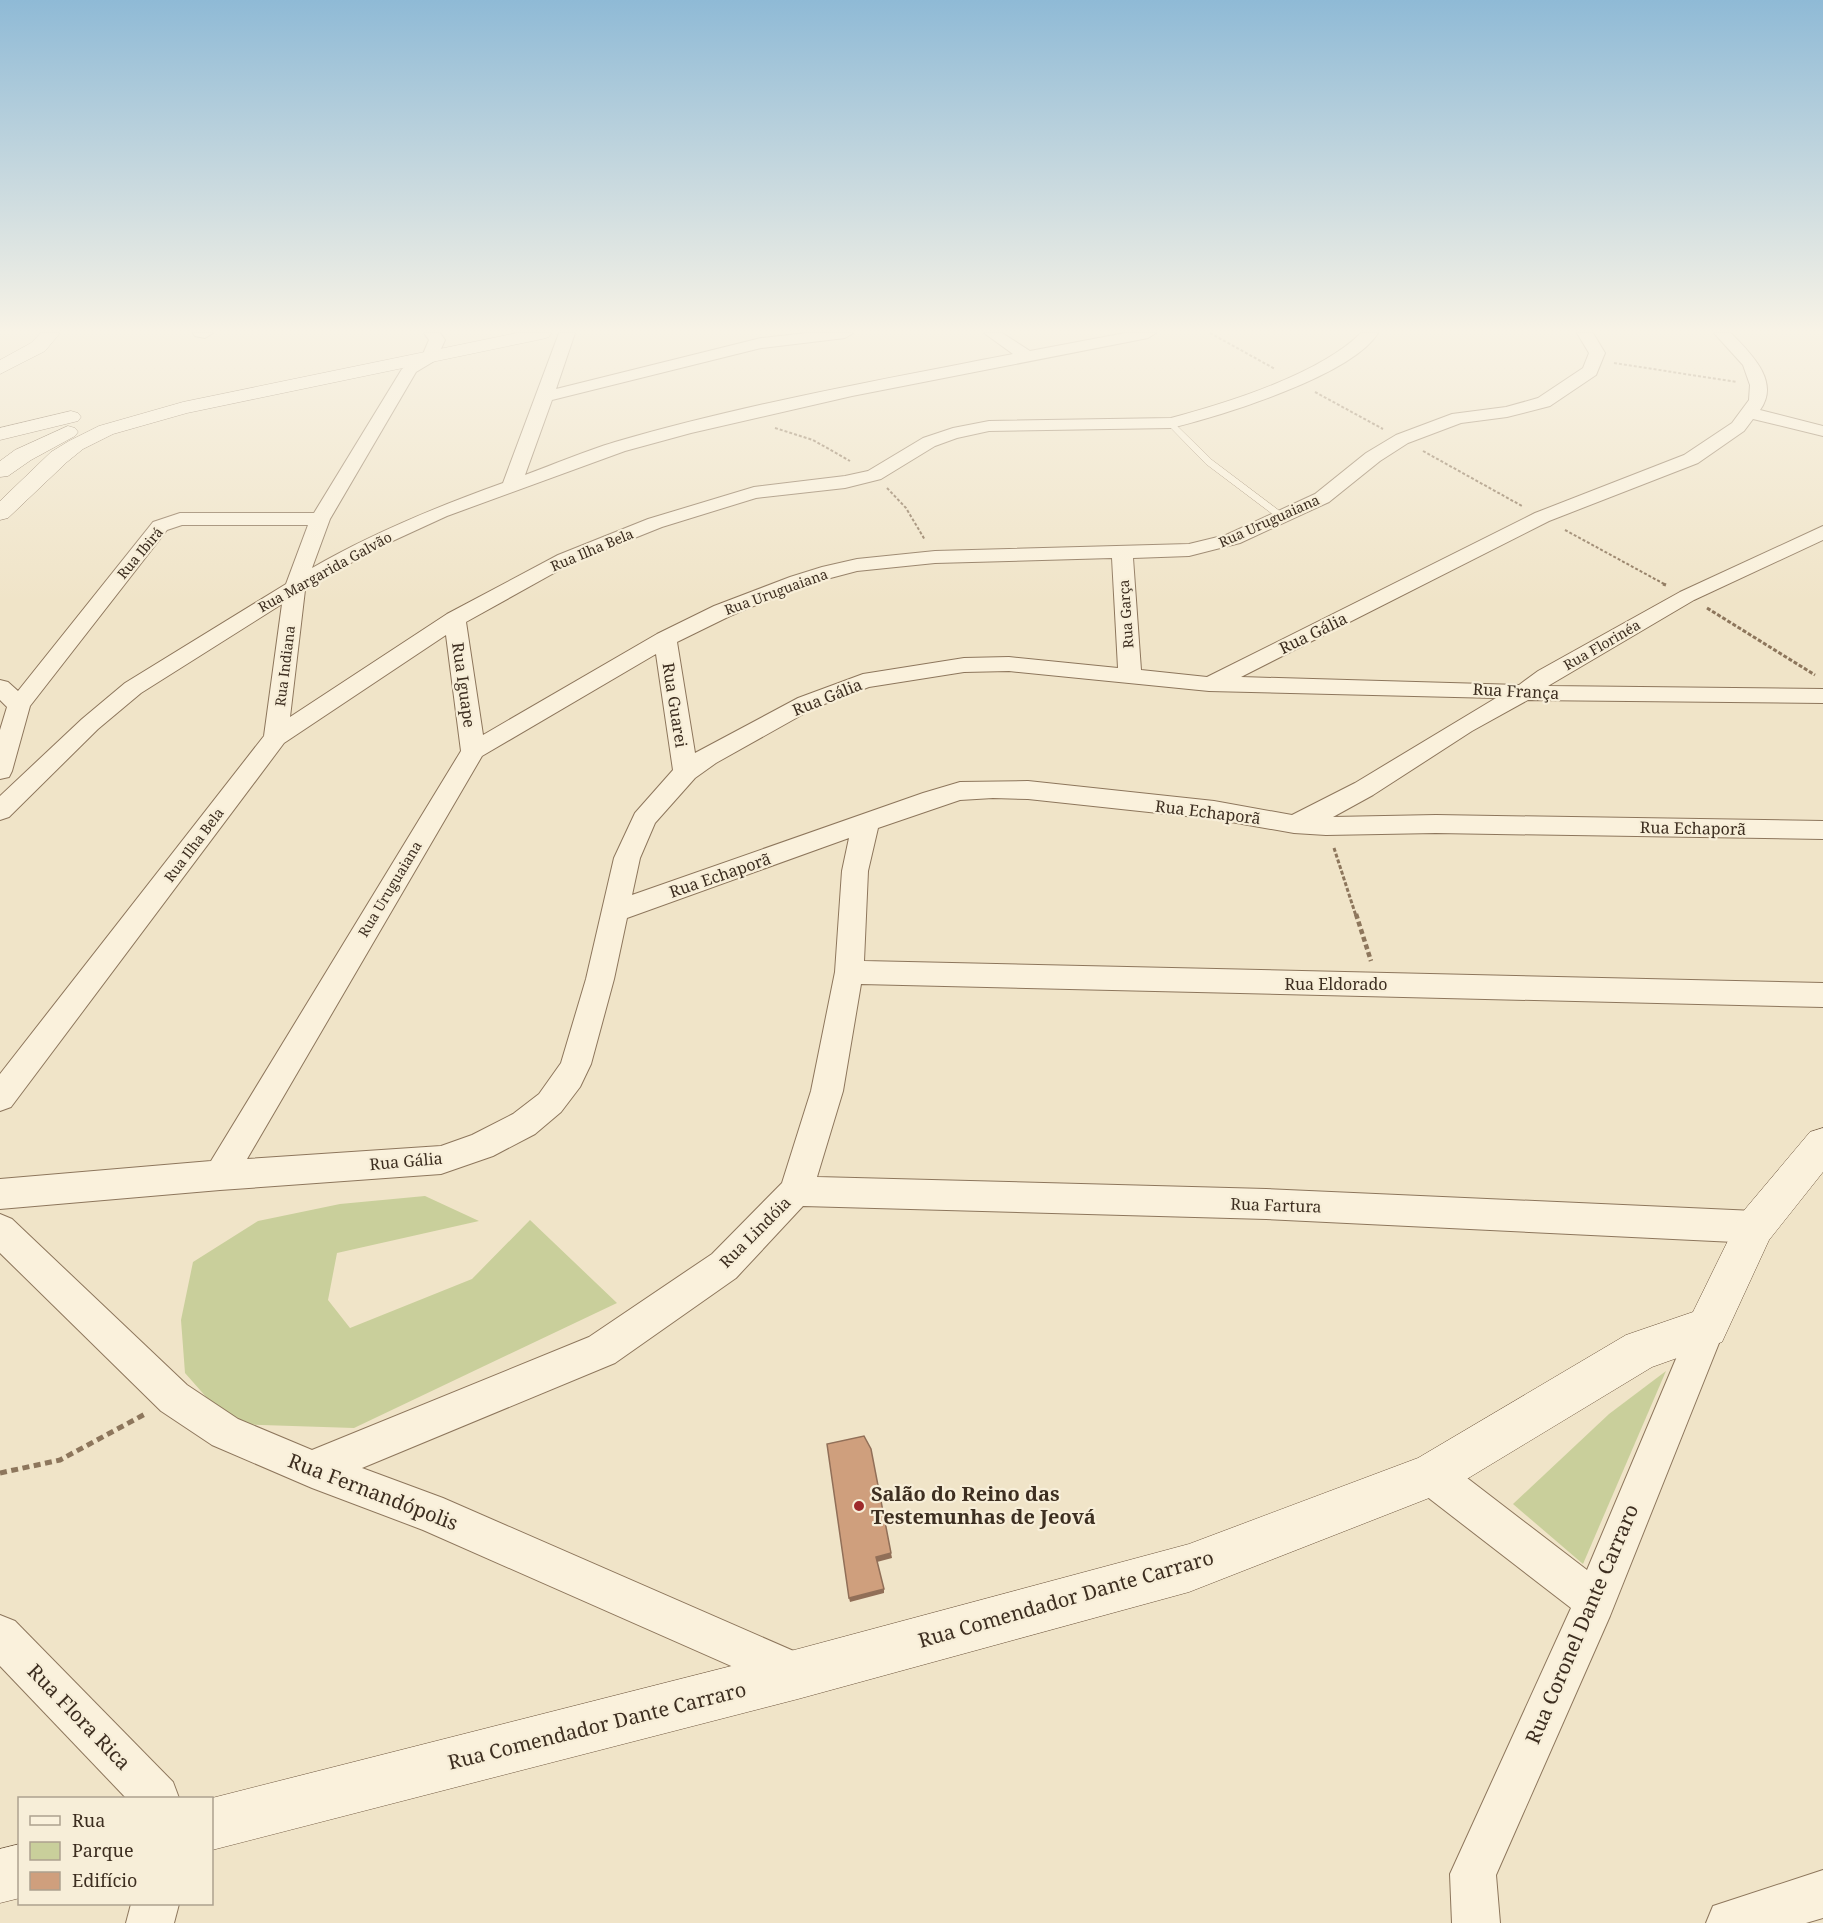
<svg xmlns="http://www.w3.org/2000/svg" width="1823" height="1923" viewBox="0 0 1823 1923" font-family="'Noto Serif',serif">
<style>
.green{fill:#c9cf9b}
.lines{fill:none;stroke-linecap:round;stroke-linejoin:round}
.lane-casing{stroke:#8d765c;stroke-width:1}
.street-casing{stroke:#8d765c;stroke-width:2}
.secondary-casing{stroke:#6f573f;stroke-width:1}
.path-far3{stroke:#8d765c;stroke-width:2;stroke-dasharray:3 2;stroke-linecap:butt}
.path-far2{stroke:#8d765c;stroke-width:3;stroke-dasharray:4 2;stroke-linecap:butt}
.path-far1{stroke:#8d765c;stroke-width:4.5;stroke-dasharray:5 3;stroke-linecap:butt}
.path{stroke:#8d765c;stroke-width:5;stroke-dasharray:7 4.5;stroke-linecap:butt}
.lane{fill:#faf1dc;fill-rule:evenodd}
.street{fill:#faf1dc;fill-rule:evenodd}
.secondary{fill:#faf1dc;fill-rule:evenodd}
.shaded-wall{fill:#916f58}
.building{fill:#cf9f7d;stroke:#916f58;stroke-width:1.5}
.poi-dot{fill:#9e2a2b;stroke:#f7eed8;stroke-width:2}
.labels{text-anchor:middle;stroke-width:4.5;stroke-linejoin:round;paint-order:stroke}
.far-street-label{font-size:14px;fill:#3d2e20;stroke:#f7eed8}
.street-label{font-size:16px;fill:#3d2e20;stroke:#f7eed8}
.near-street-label{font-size:20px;fill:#3d2e20;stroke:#f7eed8}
.near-poi-label{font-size:20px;font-weight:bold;fill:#3d2e20;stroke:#f7eed8;text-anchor:start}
</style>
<rect width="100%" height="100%" fill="#f0e4c8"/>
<g class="green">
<polygon points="425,1196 479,1221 337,1253 328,1300 350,1328 472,1279 530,1220 617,1303 354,1428 230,1424 185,1373 181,1320 193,1262 258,1221 340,1204"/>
<polygon points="1666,1371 1583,1564 1513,1504 1609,1414"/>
</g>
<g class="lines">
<defs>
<polygon id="lane" points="1171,420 1212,460 1285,515 1285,519 1279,519 1206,464 1168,425 1168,421"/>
<g id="street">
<polygon points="193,333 213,333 205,338 195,336"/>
<path d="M424 333H440L445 340 436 360 416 372 330 519 312 568C373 533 436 507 503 483L559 333H575L556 389 761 338 807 333H853L845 338 761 348 552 400 525 475C555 464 585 451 615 442 745 404 880 380 1013 354L984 333H1002L1030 351 1125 333H1156L1148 338 852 396 691 433 625 451 447 516 373 550 305 590 290 717 447 614 558 555 648 519 754 487 845 476 868 471 923 438 953 428 989 421 1171 418C1227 403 1320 374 1361 333H1378C1352 376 1220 416 1171 428L989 431 957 438 935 446 881 479 845 488 756 498 662 527 572 563 466 622 483 735 657 634 714 606 790 577 822 567 857 559 935 551 1189 544 1226 535 1315 494 1366 453 1396 435 1452 414 1506 407 1538 398 1583 368 1589 353 1577 333H1593L1605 353 1596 375 1550 406 1507 417 1461 423 1408 443 1380 461 1329 502 1240 543 1189 556 1133 558 1141 670 1207 677 1535 513 1684 455 1732 423 1749 400 1750 385 1743 365 1714 333H1731C1750 353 1781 381 1760 410L1823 426V436L1753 419 1744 431 1698 463 1549 521 1241 677 1519 685 1538 671 1680 592 1823 526V540L1694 600 1548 686 1823 689V703L1528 700 1472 731 1373 795 1333 817 1436 815 1823 821V839L1436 833 1326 835 1294 833 1214 819 1028 799 993 798 960 800 878 828 868 871 864 961 1823 983V1007L861 984 843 1091 817 1177 1266 1189 1755 1211 1767 1216 1772 1227 1767 1238 1755 1243 1266 1219 803 1206 736 1278 615 1363 362 1468 443 1498 812 1659 818 1674 812 1689 797 1695 423 1530 312 1488 212 1445 161 1411 0 1253V1214L12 1219 187 1385 238 1419 312 1450 589 1337 712 1254 782 1183 811 1091 835 972 842 871 849 838 627 918 614 979 591 1064 580 1087 561 1112 535 1134 493 1156 441 1174 220 1190 0 1209V1179L211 1161 461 751 446 635 284 743 11 1107 0 1111V1074L264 736 282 604 141 693 98 729 9 817 0 820V796L82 719 125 683 286 584 308 525H182L167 530 30 706 12 771 9 777 0 779V730L7 707 0 700V680L8 682 18 691 153 522 180 513H314L402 369 423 354 429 340ZM1112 558 1118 668 1009 657 964 658 863 674 798 698 695 753 677 642 730 616 804 585 857 571 935 563ZM656 654 673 770 635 813 614 858 586 979 561 1063 539 1094 513 1114 472 1135 441 1146 247 1159 482 756ZM1009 671 1209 691 1496 698 1355 783 1292 815 1214 801 1028 781 960 782 923 793 632 895 640 858 655 823 695 778 716 763 814 708 869 687 964 672Z"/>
<polygon points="1707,1311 1720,1316 1725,1328 1610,1616 1496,1875 1500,1923 1452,1923 1450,1874 1571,1608 1417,1489 1412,1475 1417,1461 1431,1456 1445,1461 1587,1570 1694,1316"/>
<polygon points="0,1615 15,1621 173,1782 179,1798 126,1798 0,1666"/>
<polygon points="1823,1870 1823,1918 1806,1923 1706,1923 1713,1906"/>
<polygon points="131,1904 179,1904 174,1923 126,1923"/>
</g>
<g id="secondary">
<polygon points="41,333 60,333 45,351 0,374 0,360 31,343"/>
<polygon points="517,333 551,333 549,337 542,339 187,413 113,434 83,449 67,462 8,518 0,520 0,501 51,452 69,441 99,426 183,402"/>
<polygon points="71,411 78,413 81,417 78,421 0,440 0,428"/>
<polygon points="68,426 75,428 78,432 75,436 31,460 8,476 0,477 0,461 15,450"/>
<polygon points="1823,1128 1823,1172 1769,1240 1722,1342 1652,1367 1447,1491 1189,1592 798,1699 212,1850 212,1798 210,1798 212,1798 798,1649 1189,1544 1418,1458 1626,1335 1693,1312 1741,1214 1810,1132"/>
<polygon points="20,1844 20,1898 0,1903 0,1849"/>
</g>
</defs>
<use href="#lane" class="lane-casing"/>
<use href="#street" class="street-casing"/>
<use href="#secondary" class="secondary-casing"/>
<g class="path-far3">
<polyline points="1210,333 1275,369"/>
<polyline points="1614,363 1737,382"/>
<polyline points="1315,392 1383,429"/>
<polyline points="775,428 813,440 850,461"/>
<polyline points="1423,451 1522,506"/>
<polyline points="887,488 906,508 925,540"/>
<polyline points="1565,530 1666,585"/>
</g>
<g class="path-far2">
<polyline points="1663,584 1666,585"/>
<polyline points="1707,608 1815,675"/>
<polyline points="1334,848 1356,916"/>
</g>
<polyline class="path-far1" points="1356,914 1371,961"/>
<polyline class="path" points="0,1473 60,1460 147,1413"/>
<use href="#lane" class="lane"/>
<use href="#street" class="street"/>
<use href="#secondary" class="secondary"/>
</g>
<g class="shaded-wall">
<polygon points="891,1553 892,1558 877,1562 876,1557"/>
<polygon points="884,1589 884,1593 850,1602 849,1598"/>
</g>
<polygon class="building" points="864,1436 871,1449 891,1553 876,1557 884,1589 849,1598 827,1444"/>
<linearGradient id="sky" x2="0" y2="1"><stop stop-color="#8fbad6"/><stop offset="0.55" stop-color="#f8f3e6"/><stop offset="1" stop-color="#f8f3e6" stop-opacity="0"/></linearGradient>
<rect width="1823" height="602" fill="url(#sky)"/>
<circle class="poi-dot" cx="859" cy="1506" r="6"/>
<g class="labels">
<g class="far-street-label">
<text transform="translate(1269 521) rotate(-24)" y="5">Rua Uruguaiana</text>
<text transform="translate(592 550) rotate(-23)" y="5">Rua Ilha Bela</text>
<text transform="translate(140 553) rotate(-50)" y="5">Rua Ibirá</text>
<text transform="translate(325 572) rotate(-29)" y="5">Rua Margarida Galvão</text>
<text transform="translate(776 592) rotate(-20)" y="5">Rua Uruguaiana</text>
<text transform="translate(1126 614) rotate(-94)" y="5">Rua Garça</text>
<text transform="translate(1602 645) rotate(-30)" y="5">Rua Florinéa</text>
<text transform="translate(285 666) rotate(-83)" y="5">Rua Indiana</text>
<text transform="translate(194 845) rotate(-53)" y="5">Rua Ilha Bela</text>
<text transform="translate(390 889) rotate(-59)" y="5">Rua Uruguaiana</text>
</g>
<g class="street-label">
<text transform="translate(1313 633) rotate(-26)" y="6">Rua Gália</text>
<text transform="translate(464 685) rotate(82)" y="6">Rua Iguape</text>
<text transform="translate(1516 691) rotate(3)" y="6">Rua França</text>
<text transform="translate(827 697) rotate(-22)" y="6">Rua Gália</text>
<text transform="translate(675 705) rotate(81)" y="6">Rua Guarei</text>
<text transform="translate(1208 812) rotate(7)" y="6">Rua Echaporã</text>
<text transform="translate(1693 828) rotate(1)" y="6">Rua Echaporã</text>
<text transform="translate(720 875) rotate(-19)" y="6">Rua Echaporã</text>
<text x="1336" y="990">Rua Eldorado</text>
<text transform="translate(406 1161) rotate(-5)" y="6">Rua Gália</text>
<text transform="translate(1276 1205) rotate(2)" y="6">Rua Fartura</text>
<text transform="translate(755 1232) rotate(-45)" y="6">Rua Lindóia</text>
</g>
<g class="near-street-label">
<text transform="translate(373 1492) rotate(21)" y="7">Rua Fernandópolis</text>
<text transform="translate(1066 1599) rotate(-16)" y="7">Rua Comendador Dante Carraro</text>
<text transform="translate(1582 1624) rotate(-67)" y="7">Rua Coronel Dante Carraro</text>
<text transform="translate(79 1717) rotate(46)" y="7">Rua Flora Rica</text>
<text transform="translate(597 1726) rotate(-14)" y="7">Rua Comendador Dante Carraro</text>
</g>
<g class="near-poi-label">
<text x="871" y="1501">Salão do Reino das<tspan x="871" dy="23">Testemunhas de Jeová</tspan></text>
</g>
</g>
<rect x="18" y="1797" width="195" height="108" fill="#f7eed8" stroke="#ada18e" stroke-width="1.5"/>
<rect x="30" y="1816" width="30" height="9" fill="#faf1dc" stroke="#ada18e" stroke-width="1.5"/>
<text x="72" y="1827" font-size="18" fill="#3d2e20">Rua</text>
<rect x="30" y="1842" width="30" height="18" fill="#c9cf9b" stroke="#ada18e" stroke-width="1.5"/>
<text x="72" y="1857" font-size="18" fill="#3d2e20">Parque</text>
<rect x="30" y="1872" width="30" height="18" fill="#cf9f7d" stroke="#ada18e" stroke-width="1.5"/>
<text x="72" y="1887" font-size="18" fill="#3d2e20">Edifício</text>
</svg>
